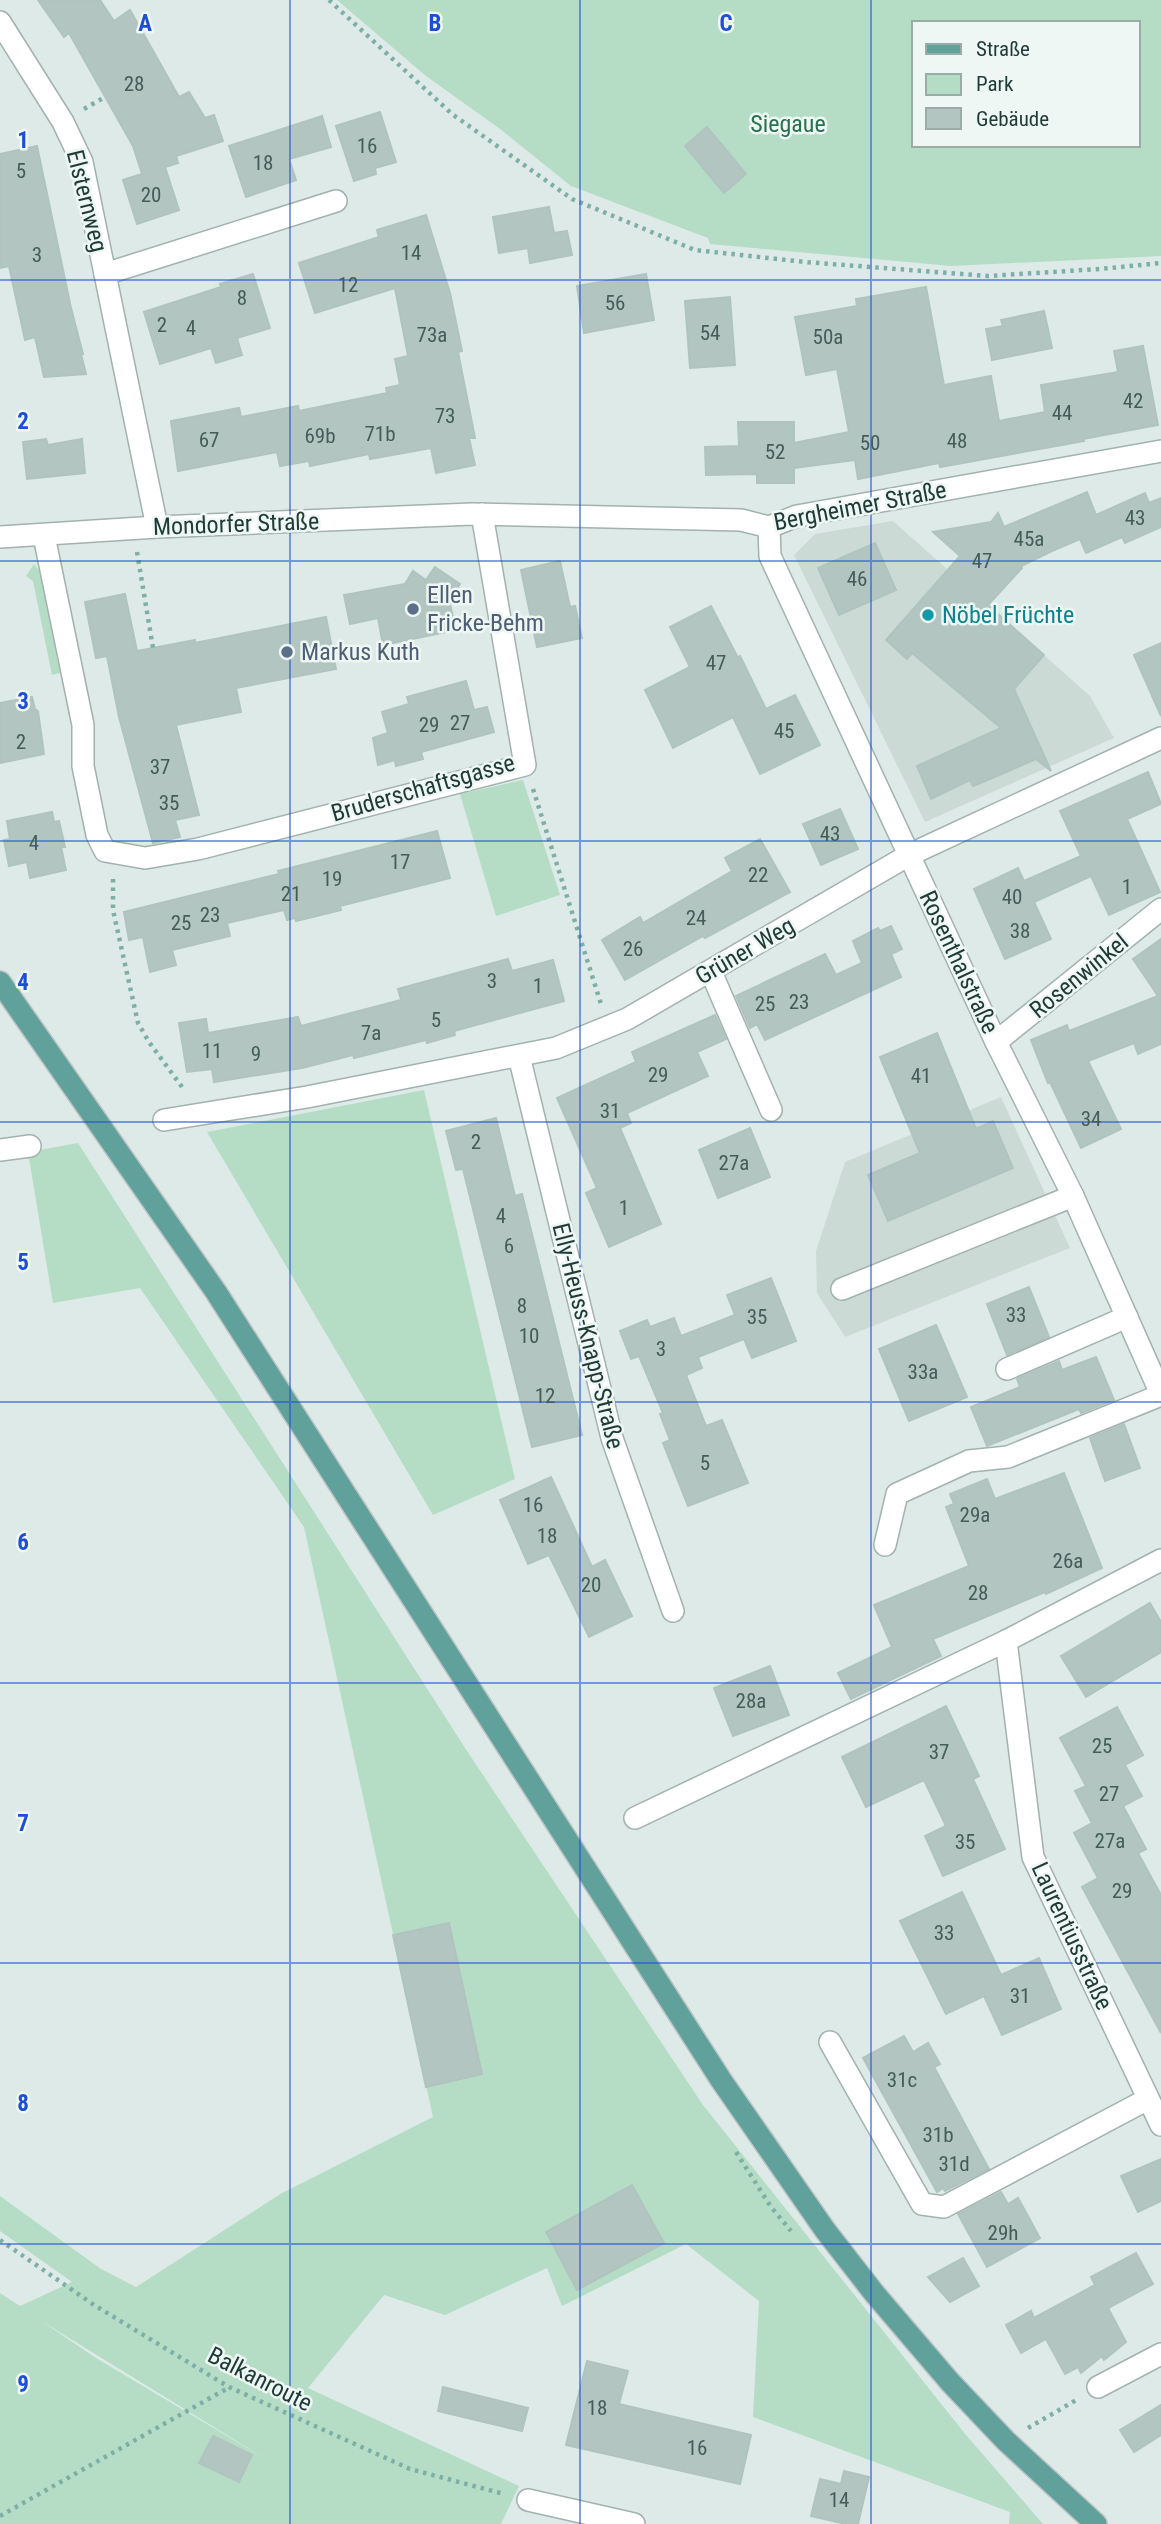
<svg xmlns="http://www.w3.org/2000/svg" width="1161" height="2524" viewBox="0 0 1161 2524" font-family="'Roboto Condensed',sans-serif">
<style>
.built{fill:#ccdad6}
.green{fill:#b5ddc6;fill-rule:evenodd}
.building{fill:#b3c5c0;stroke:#b0c4bf;stroke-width:2}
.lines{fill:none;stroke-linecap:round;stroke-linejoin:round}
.minor-casing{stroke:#a1b2af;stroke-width:24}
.major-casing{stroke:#bcc4c3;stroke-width:24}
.path{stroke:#7dafa7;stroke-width:4.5;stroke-dasharray:3.5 5;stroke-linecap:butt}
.minor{stroke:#fff;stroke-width:21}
.major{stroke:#60a19b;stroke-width:21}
.grid{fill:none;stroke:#1d4ed8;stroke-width:2;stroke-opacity:0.55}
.service-dot{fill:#5c6f8a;stroke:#eef7f4;stroke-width:2.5}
.culture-dot{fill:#0f9aa8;stroke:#eef7f4;stroke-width:2.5}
.labels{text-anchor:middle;stroke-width:5;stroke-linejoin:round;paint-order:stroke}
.number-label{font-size:21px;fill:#445d59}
.park-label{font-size:24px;fill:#287250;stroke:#eef7f4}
.street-label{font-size:24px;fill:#1f3a37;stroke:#eef7f4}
.service-label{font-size:24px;fill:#4e5e75;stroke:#eef7f4;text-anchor:start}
.culture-label{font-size:24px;fill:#0d838f;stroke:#eef7f4;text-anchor:start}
.grid-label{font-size:23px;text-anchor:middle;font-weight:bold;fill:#1d4ed8;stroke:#eef7f4;stroke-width:5;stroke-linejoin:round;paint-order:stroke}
</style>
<rect width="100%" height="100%" fill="#deeae7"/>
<g class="built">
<polygon points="893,521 1090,696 1114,738 925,822 794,555 815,534"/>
<polygon points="1001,1097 1070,1248 845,1337 817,1293 816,1251 845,1162"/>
</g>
<g class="green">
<path d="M337 0H1161V256L951 266 710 244 708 238 571 186 500 129 426 76ZM914 23H1138V145H914Z"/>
<polygon points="34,564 40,572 60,673 52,675 33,581 26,576"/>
<polygon points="523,780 560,895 496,916 460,794"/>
<polygon points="424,1090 515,1479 433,1515 207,1132"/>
<path d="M78 1143 467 1751 703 2105 966 2435 1043 2524H1009L1010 2512 753 2417 759 2301 686 2244 562 2306 547 2268 445 2315 384 2295 308 2388 519 2486 501 2524H0V2293L20 2306 72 2282 0 2231V2196L101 2269 136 2287 282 2193 433 2117 304 1527 140 1288 53 1303 28 1152ZM43 2322 264 2458 96 2358Z"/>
</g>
<g class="building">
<polygon points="38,0 100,0 114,21 130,10 179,97 189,92 205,118 214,115 223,141 176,156 178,163 165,167 179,210 137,224 123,180 142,174 133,146 69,33 64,37"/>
<polygon points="380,112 396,162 375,168 376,174 354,181 336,126"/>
<polygon points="322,116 331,147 289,159 296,180 246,197 229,146"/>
<polygon points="707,127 746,174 724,193 685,146"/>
<polygon points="37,146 71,308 83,354 81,354 86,374 44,377 35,337 25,340 9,266 0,268 0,154"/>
<polygon points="549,207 554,233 567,231 572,255 530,263 528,248 499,253 493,217"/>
<polygon points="426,215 450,293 462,351 458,352 475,438 469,438 475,465 436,473 431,448 370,459 369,454 310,466 309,461 280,466 277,452 178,471 171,421 239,408 241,417 298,406 299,411 387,393 386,388 400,385 395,359 408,356 395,288 315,313 299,263 379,237 377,230"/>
<polygon points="253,274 270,328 237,338 242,355 216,363 211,348 160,364 144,312 221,287 220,284"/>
<polygon points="646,274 654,320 584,333 577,286"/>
<polygon points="926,287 944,385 991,376 999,421 1045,412 1041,385 1118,372 1114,351 1143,346 1158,425 1083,439 1084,441 940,467 939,463 858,479 855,460 794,468 794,483 757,483 757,474 706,475 705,447 739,446 738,422 794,422 794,443 849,432 837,369 806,375 795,317 857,306 856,299"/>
<polygon points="730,297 735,365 690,368 685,301"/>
<polygon points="1044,311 1052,348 992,360 986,329 1003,326 1001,320"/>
<polygon points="46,439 48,445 82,439 85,473 27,479 23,442"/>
<polygon points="1087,492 1096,515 1145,493 1149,503 1161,498 1161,527 1125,543 1122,537 1086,553 1080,539 1052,551 1021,566 1022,568 988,605 1044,655 1014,689 1051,771 1036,759 983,782 973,786 970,780 931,799 917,766 1001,728 912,653 907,659 886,640 960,556 933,532 991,522 998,513 1004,527"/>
<polygon points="875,543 896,590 839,615 818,568"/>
<polygon points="560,561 570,607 575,606 582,638 537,647 521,570"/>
<polygon points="435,567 460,584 449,600 456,630 383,645 378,618 350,624 344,595 405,584 413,571 426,580"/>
<polygon points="125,594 137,651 195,640 195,643 326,617 336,669 236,688 241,712 176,725 199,815 175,820 180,837 153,843 119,717 107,656 96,658 85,602"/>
<polygon points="711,606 738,658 740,656 766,709 795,695 820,745 760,774 733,717 673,748 645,690 690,667 670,627"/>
<polygon points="1161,643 1161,716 1134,655"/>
<polygon points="466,681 474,710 487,707 494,732 421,752 423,759 396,766 395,760 378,765 373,738 388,733 382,712 409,704 407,697"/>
<polygon points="32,697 35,709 38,711 44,754 0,763 0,703"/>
<polygon points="1148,772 1161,804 1127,819 1160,892 1109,915 1091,876 1034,902 1051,939 1005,959 974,889 1018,868 1024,881 1081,856 1060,811"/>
<polygon points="840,809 858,849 821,865 803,824"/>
<polygon points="52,812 54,822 59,821 65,847 61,847 66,870 30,878 27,862 9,866 4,840 10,839 7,821"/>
<polygon points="437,831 450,878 340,906 341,910 296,921 295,918 287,920 284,910 227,923 230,936 172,950 176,965 150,972 143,937 129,940 124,912 279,874 278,871"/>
<polygon points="760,839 790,892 705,938 703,936 625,980 602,940 640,917 643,923 732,871 725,858"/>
<polygon points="891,926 902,949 891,954 901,977 765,1040 757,1024 750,1028 736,996 825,954 836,975 862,963 853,941 878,928 880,931"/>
<polygon points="1161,939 1161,1044 1138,1054 1134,1043 1088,1061 1121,1129 1081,1148 1050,1082 1048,1083 1031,1040 1067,1025 1069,1031 1158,996 1133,959"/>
<polygon points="508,959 512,971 553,960 564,1001 454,1031 455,1035 427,1043 426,1040 354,1058 353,1055 302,1068 214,1082 212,1069 187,1072 179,1023 206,1019 208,1033 298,1017 301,1026 401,1000 398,989"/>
<polygon points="715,1015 726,1039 697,1052 708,1076 627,1113 631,1123 620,1128 661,1224 609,1247 586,1193 597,1188 557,1098 636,1062 632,1052"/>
<polygon points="937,1033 976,1129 993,1121 1013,1168 888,1221 868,1175 920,1153 880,1057"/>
<polygon points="496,1118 515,1196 522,1194 582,1435 532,1447 463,1169 456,1170 446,1131"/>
<polygon points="750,1128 770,1177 718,1198 699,1150"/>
<polygon points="771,1278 796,1341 752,1358 744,1339 698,1357 702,1368 686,1375 706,1426 722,1420 748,1483 688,1506 663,1443 670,1440 660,1414 663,1413 639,1356 631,1359 620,1331 647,1320 650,1327 674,1318 681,1336 735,1315 727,1295"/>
<polygon points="1029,1287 1049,1337 1007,1355 987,1304"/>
<polygon points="936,1325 967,1397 909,1421 879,1349"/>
<polygon points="1096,1357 1114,1400 1081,1413 1079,1409 987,1446 971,1407 1020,1387 1017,1379 1059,1361 1062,1370"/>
<polygon points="1124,1424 1140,1468 1105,1481 1090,1438"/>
<polygon points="1064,1473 1102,1568 1046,1594 1045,1592 933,1639 941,1656 851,1699 838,1673 892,1647 874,1605 969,1566 946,1507 954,1504 950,1494 987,1479 995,1499"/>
<polygon points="551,1477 592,1567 605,1560 632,1616 589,1637 549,1555 528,1564 500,1500"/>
<polygon points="1150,1603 1161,1622 1161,1652 1086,1697 1061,1656"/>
<polygon points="770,1666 789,1715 733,1736 714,1688"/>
<polygon points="946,1706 979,1776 973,1779 1005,1849 943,1876 925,1836 946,1826 924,1780 866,1807 842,1757"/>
<polygon points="1117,1707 1143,1755 1125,1765 1142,1796 1123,1806 1146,1849 1138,1853 1161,1895 1161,2033 1082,1887 1098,1878 1074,1833 1092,1823 1075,1791 1086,1786 1060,1738"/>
<polygon points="962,1892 1001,1975 1039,1958 1061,2009 1002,2035 984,1996 946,2014 900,1921"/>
<polygon points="449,1923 482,2074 426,2087 393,1935"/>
<polygon points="904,2036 913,2052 928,2043 940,2064 934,2067 989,2169 945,2191 943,2188 937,2192 863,2058"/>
<polygon points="1161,2159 1161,2201 1138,2212 1121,2176"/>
<polygon points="632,2185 664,2243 577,2290 546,2232"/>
<polygon points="1001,2192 1008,2204 1018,2198 1040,2238 987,2267 958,2214"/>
<polygon points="1136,2253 1153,2284 1108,2308 1126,2342 1104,2360 1102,2356 1081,2373 1078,2367 1065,2374 1046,2339 1021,2353 1006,2325 1031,2311 1034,2318 1095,2285 1091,2277"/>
<polygon points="963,2258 979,2286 950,2302 928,2277"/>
<polygon points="587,2361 628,2371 619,2404 751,2435 740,2484 566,2445"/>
<polygon points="443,2387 528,2408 522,2431 438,2411"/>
<polygon points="1161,2405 1161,2435 1134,2452 1120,2430"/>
<polygon points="213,2436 252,2455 239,2482 199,2463"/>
<polygon points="844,2471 869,2477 858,2524 846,2524 811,2516 820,2479 841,2484"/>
</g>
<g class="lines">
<defs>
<g id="minor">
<polyline points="0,22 63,122 82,162 157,527"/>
<polyline points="105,274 336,201"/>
<polyline points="769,527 770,556 996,1042 1073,1196 1161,1394"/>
<polyline points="44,536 83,725 83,766 97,835 105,851 145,858 198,849 525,765 482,514"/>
<polyline points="0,537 157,527 472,514 741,520 769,527 797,516 1161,451"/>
<polyline points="711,972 771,1110"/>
<polyline points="996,1042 1161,909"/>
<polyline points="519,1056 612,1438 673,1611"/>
<polyline points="164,1120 307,1097 556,1048 627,1019 909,855 1161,738"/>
<polyline points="0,1150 30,1146"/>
<polyline points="842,1289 1073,1196"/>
<polyline points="1007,1369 1127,1317"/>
<polyline points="885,1545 897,1494 969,1461 1008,1457 1161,1395"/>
<polyline points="1006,1641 1033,1857 1161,2125"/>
<polyline points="635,1818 1006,1641 1161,1560"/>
<polyline points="830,2042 922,2204 944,2207 1148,2099"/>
<polyline points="1098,2387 1161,2354"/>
<polyline points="528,2500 634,2524"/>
</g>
<polyline id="major" points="0,982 216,1292 721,2080 825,2230 874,2293 950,2382 1006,2441 1096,2524"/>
</defs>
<use href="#minor" class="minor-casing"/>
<use href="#major" class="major-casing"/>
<g class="path">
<polyline points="329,0 452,114 572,199 695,250 805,262 988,276 1100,269 1161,263"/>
<polyline points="84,109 105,97"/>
<polyline points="137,552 153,648"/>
<polyline points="533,789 601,1004"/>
<polyline points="113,879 113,910 138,1023 149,1042 185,1091"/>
<polyline points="736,2152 771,2207 791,2231"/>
<polyline points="0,2240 94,2305 229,2387 410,2469 504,2494"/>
<polyline points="1028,2428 1078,2399"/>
<polyline points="0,2516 228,2388"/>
</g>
<use href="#minor" class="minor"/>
<use href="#major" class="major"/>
</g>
<path class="grid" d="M290 0V2524M580 0V2524M871 0V2524M0 280H1161M0 561H1161M0 841H1161M0 1122H1161M0 1402H1161M0 1683H1161M0 1963H1161M0 2244H1161"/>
<g class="service-dot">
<circle cx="413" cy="609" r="7"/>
<circle cx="287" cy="652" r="7"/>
</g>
<circle class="culture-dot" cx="928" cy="615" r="7"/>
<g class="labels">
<g class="number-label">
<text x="134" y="91">28</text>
<text x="367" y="153">16</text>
<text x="263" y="170">18</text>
<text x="21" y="178">5</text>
<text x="151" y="202">20</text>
<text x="411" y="260">14</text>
<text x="37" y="262">3</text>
<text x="348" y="292">12</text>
<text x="242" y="305">8</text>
<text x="615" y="310">56</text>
<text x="162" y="332">2</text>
<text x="191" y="335">4</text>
<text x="710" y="340">54</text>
<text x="432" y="342">73a</text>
<text x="828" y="344">50a</text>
<text x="1133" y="408">42</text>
<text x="1062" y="420">44</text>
<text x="445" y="423">73</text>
<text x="380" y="441">71b</text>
<text x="320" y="443">69b</text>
<text x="209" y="447">67</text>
<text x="957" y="448">48</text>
<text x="870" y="450">50</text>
<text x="775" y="459">52</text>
<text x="1135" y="525">43</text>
<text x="1029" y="546">45a</text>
<text x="982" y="568">47</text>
<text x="857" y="586">46</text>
<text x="716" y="670">47</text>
<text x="460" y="730">27</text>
<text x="429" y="732">29</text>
<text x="784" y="738">45</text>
<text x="21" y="749">2</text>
<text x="160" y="774">37</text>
<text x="169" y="810">35</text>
<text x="830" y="841">43</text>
<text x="34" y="850">4</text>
<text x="400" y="869">17</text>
<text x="758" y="882">22</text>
<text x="332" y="886">19</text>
<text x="1127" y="894">1</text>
<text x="291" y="901">21</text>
<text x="1012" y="904">40</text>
<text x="210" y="922">23</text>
<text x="696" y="925">24</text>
<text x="181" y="930">25</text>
<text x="1020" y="938">38</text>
<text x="633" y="956">26</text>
<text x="492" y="988">3</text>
<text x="538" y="993">1</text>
<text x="799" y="1009">23</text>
<text x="765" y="1011">25</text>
<text x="436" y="1027">5</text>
<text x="371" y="1040">7a</text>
<text x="212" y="1058">11</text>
<text x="256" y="1061">9</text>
<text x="658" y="1082">29</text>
<text x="921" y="1083">41</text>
<text x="610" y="1118">31</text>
<text x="1091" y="1126">34</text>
<text x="476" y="1149">2</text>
<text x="734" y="1170">27a</text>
<text x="624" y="1215">1</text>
<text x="501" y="1223">4</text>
<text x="509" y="1253">6</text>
<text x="522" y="1313">8</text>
<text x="1016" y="1322">33</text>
<text x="757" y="1324">35</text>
<text x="529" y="1343">10</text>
<text x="661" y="1356">3</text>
<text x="923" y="1379">33a</text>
<text x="545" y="1403">12</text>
<text x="705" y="1470">5</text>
<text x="533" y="1512">16</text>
<text x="975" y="1522">29a</text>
<text x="547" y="1543">18</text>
<text x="1068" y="1568">26a</text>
<text x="591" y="1592">20</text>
<text x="978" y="1600">28</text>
<text x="751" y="1708">28a</text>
<text x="1102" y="1753">25</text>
<text x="939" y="1759">37</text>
<text x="1109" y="1801">27</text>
<text x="1110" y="1848">27a</text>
<text x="965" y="1849">35</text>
<text x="1122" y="1898">29</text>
<text x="944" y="1940">33</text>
<text x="1020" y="2003">31</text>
<text x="902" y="2087">31c</text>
<text x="938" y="2142">31b</text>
<text x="954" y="2171">31d</text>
<text x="1003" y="2240">29h</text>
<text x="597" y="2415">18</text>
<text x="697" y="2455">16</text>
<text x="839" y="2507">14</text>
</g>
<g class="park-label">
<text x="788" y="132">Siegaue</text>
</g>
<g class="street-label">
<text transform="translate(87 201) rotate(76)" y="8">Elsternweg</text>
<text transform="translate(860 506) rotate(-11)" y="8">Bergheimer Straße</text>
<text transform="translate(236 524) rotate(-2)" y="8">Mondorfer Straße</text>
<text transform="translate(423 788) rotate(-16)" y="8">Bruderschaftsgasse</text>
<text transform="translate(745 951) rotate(-30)" y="8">Grüner Weg</text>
<text transform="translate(959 962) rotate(65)" y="8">Rosenthalstraße</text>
<text transform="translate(1079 976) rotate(-39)" y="8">Rosenwinkel</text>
<text transform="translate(588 1336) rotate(76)" y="8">Elly-Heuss-Knapp-Straße</text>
<text transform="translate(1072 1936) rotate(65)" y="8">Laurentiusstraße</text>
<text transform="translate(260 2379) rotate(27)" y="8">Balkanroute</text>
</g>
<g class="service-label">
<text x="427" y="603">Ellen<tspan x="427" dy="28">Fricke-Behm</tspan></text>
<text x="301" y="660">Markus Kuth</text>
</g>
<g class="culture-label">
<text x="942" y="623">Nöbel Früchte</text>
</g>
</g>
<g class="grid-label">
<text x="145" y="31">A</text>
<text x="435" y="31">B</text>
<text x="726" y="31">C</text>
<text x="23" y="148">1</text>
<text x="23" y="429">2</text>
<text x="23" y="709">3</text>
<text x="23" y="990">4</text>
<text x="23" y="1270">5</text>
<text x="23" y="1550">6</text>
<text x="23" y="1831">7</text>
<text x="23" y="2111">8</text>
<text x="23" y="2392">9</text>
</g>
<rect x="912" y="21" width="228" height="126" fill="#eef7f4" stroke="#9baba8" stroke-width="2"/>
<rect x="926" y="44" width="35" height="10" fill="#60a19b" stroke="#9baba8" stroke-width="2"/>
<text x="976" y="56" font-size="21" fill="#1f3a37">Straße</text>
<rect x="926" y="74" width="35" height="21" fill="#b5ddc6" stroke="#9baba8" stroke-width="2"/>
<text x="976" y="91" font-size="21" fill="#1f3a37">Park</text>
<rect x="926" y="108" width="35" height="21" fill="#b3c5c0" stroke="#9baba8" stroke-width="2"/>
<text x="976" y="126" font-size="21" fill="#1f3a37">Gebäude</text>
</svg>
